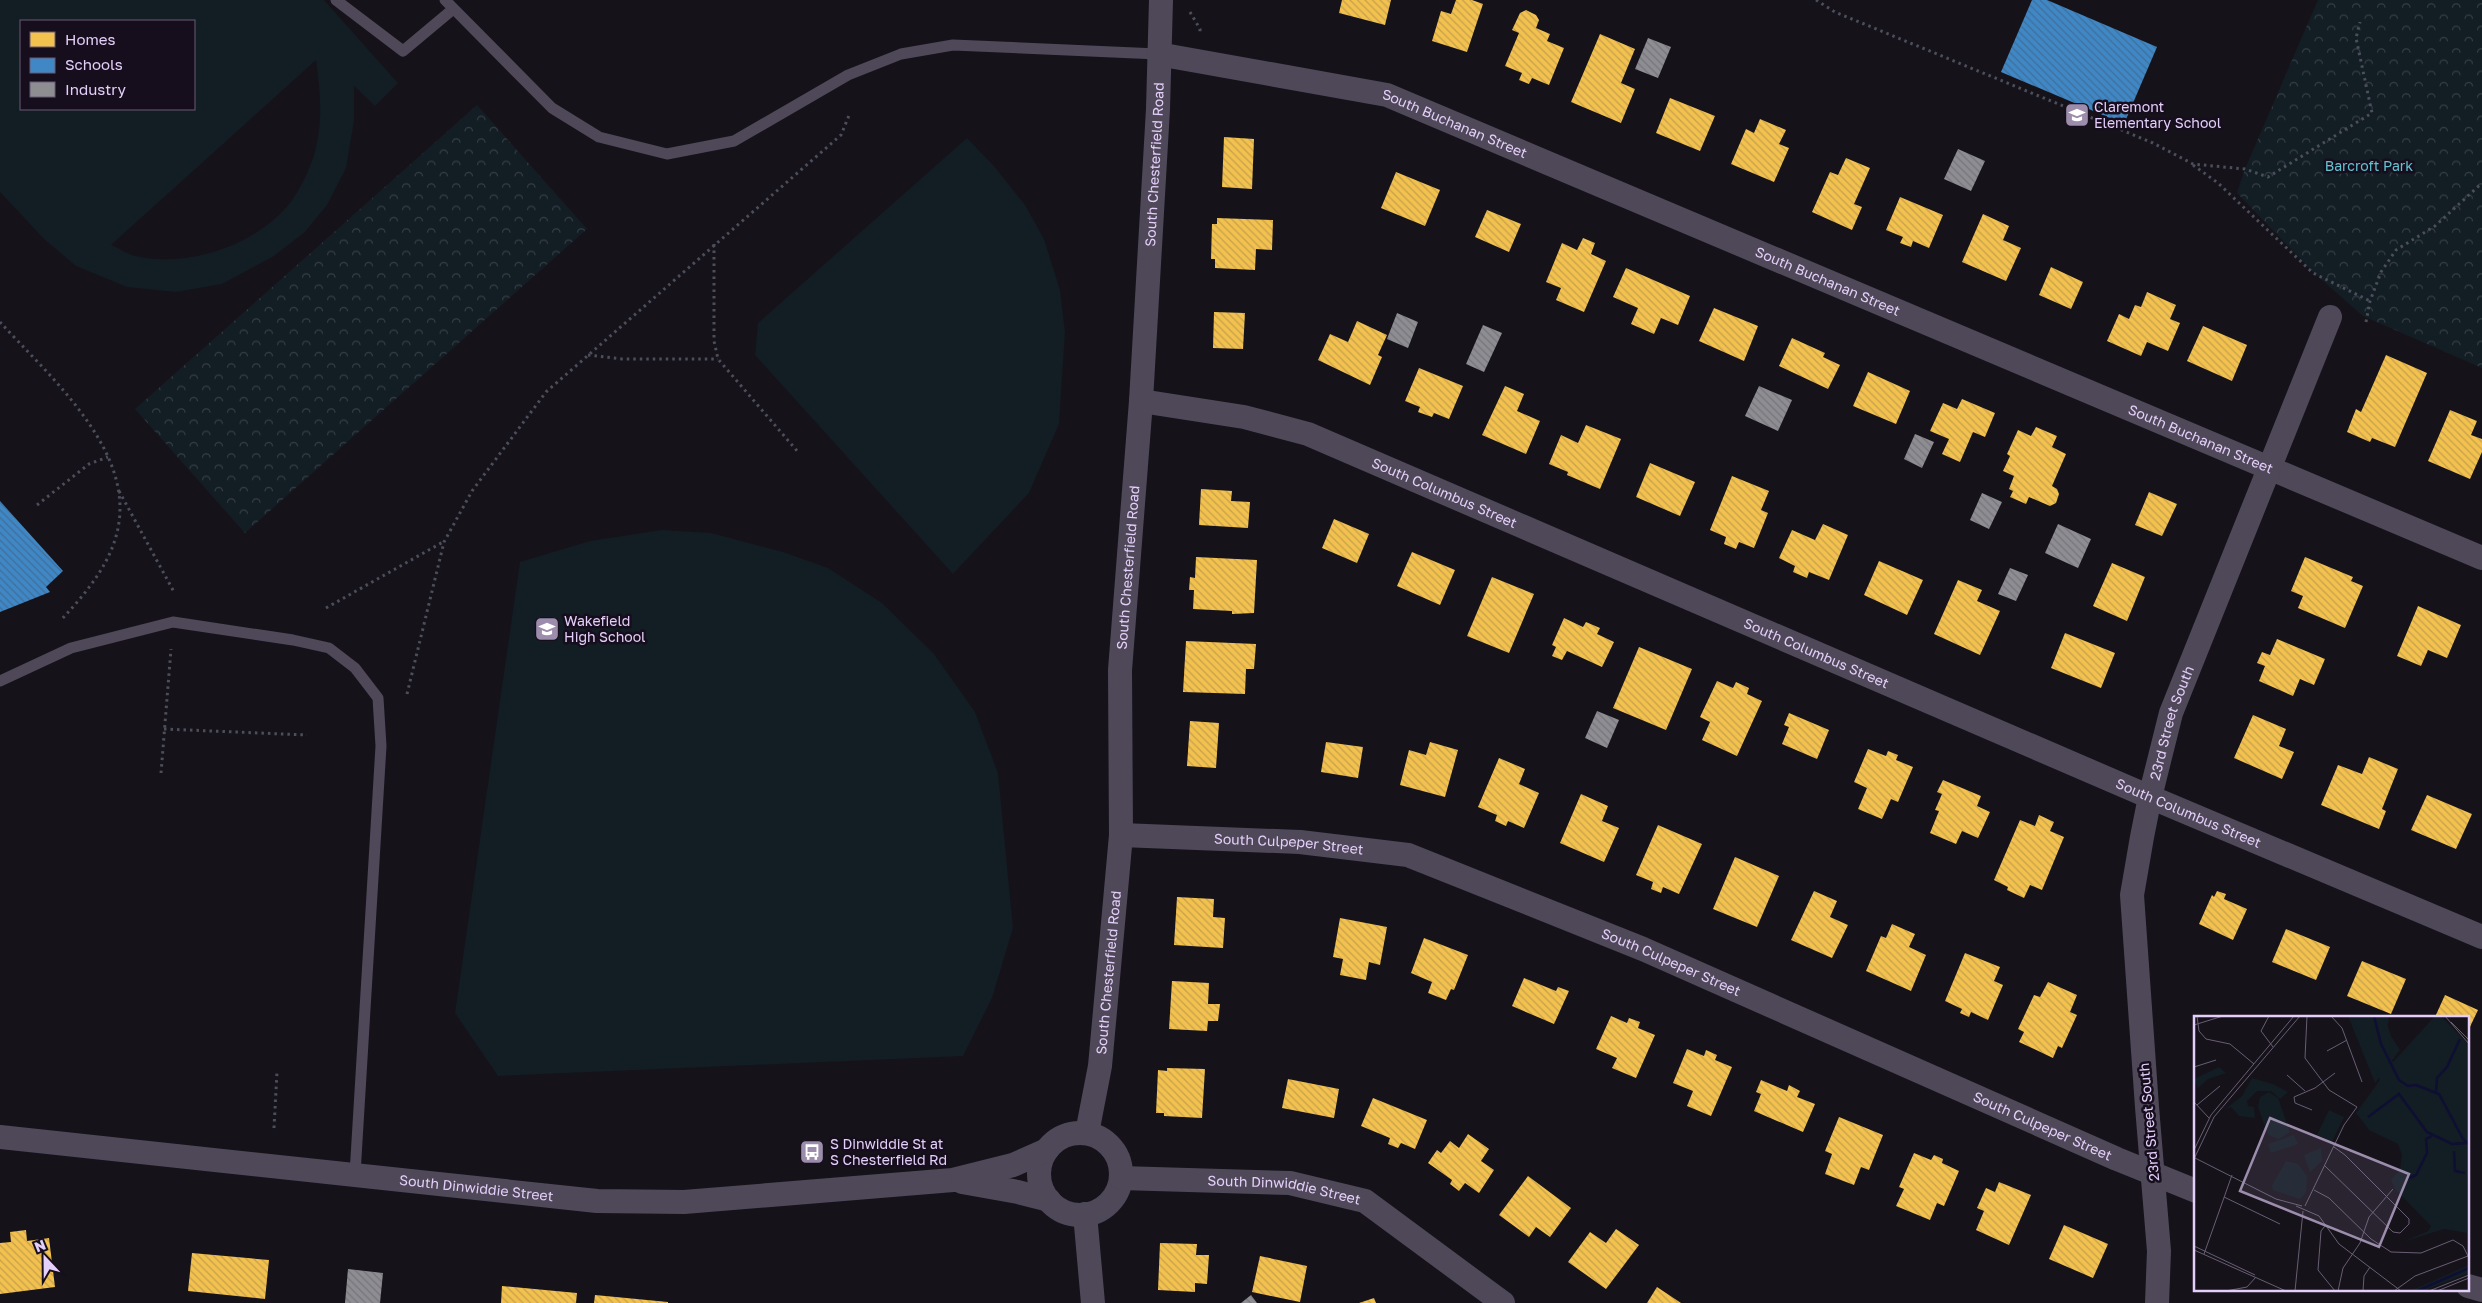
<svg xmlns="http://www.w3.org/2000/svg" width="2482" height="1303" viewBox="0 0 2482 1303" font-family="'Golos Text',sans-serif">
<style>
.grass{fill:#131d24;fill-rule:evenodd}
.park{fill:url(#park-crowns)}
.homes{fill:url(#homes-back-hatch)}
.schools{fill:url(#schools-back-hatch)}
.industry{fill:url(#industry-back-hatch)}
.lines{fill:none;stroke-linecap:round;stroke-linejoin:round}
.path{stroke:#4b4e5b;stroke-width:3;stroke-dasharray:2.5 4;stroke-linecap:butt}
.lane{stroke:#4f4859;stroke-width:11}
.street{stroke:#4f4859;stroke-width:24}
.labels{text-anchor:middle;stroke-width:5;stroke-linejoin:round;paint-order:stroke}
.poi-label{font-size:14px;fill:#e4cffa;stroke:#160e1d;text-anchor:start}
.street-label{font-size:14px;fill:#e4cffa;stroke:#160e1d}
.park-label{font-size:14px;fill:#64c2d1;stroke:#160e1d}
.inset-river{fill:none;stroke:#0f0e33;stroke-width:2.5}
.inset-road{fill:none;stroke:#685e74;stroke-width:1}
.view{fill:#9c8dac;fill-opacity:0.15;stroke:#9c8dac;stroke-width:2.5}
.inset-edge{fill:none;stroke:#e4cffa;stroke-width:2.5}
</style>
<defs>
<pattern id="park-crowns" width="20" height="18" patternUnits="userSpaceOnUse" patternTransform="scale(1.25)"><rect width="20" height="18" fill="#131d24"/><path d="M2 6a3 3 0 1 1 6 0M12 15a3 3 0 1 1 6 0" fill="none" stroke="#353d45"/></pattern>
<pattern id="homes-back-hatch" width="6" height="6" patternUnits="userSpaceOnUse" patternTransform="scale(1.25)"><rect width="6" height="6" fill="#f2c14e"/><path d="M-1 5l2 2M0 0l6 6M5-1l2 2" fill="none" stroke="#c6a04d"/></pattern>
<pattern id="schools-back-hatch" width="6" height="6" patternUnits="userSpaceOnUse" patternTransform="scale(1.25)"><rect width="6" height="6" fill="#3f88c5"/><path d="M-1 5l2 2M0 0l6 6M5-1l2 2" fill="none" stroke="#416e9a"/></pattern>
<pattern id="industry-back-hatch" width="6" height="6" patternUnits="userSpaceOnUse" patternTransform="scale(1.25)"><rect width="6" height="6" fill="#8d8d92"/><path d="M-1 5l2 2M0 0l6 6M5-1l2 2" fill="none" stroke="#77757d"/></pattern>
</defs>
<rect width="100%" height="100%" fill="#16121a"/>
<g class="grass">
<path d="M0 0H324L398 83 375 106 354 86V121L346 168 327 205 305 232 274 256 222 284 176 292 127 287 76 266 44 239 0 192ZM21 21H194V109H21ZM316 60C320 89 323 118 316 147 311 169 297 198 280 214 244 249 184 267 135 256 127 254 119 248 111 245Z"/>
<polygon points="967,138 994,166 1025,205 1044,239 1060,290 1065,332 1059,424 1029,493 953,574 755,355 758,323"/>
<polygon points="662,530 711,533 783,552 828,568 882,603 934,654 975,712 998,773 1013,928 992,998 963,1056 498,1076 455,1013 520,562 590,541"/>
</g>
<g class="park">
<polygon points="2318,0 2482,0 2482,368 2363,316 2313,272 2237,193 2245,169"/>
<polygon points="477,105 587,229 245,533 135,409"/>
</g>
<g class="homes">
<polygon points="1342,0 1391,0 1385,25 1339,13"/>
<polygon points="1456,0 1472,0 1483,4 1467,52 1432,41 1441,11 1451,14"/>
<polygon points="1526,10 1536,15 1539,20 1536,28 1550,34 1547,41 1564,48 1549,85 1532,78 1529,84 1519,80 1522,73 1505,66 1519,33 1512,30 1520,13"/>
<polygon points="1600,34 1635,49 1621,83 1635,89 1621,123 1571,102"/>
<polygon points="1670,98 1715,116 1700,151 1656,133"/>
<polygon points="1760,119 1786,130 1779,144 1789,148 1774,182 1731,164 1746,129 1754,133"/>
<polygon points="1224,137 1254,139 1252,189 1222,187"/>
<polygon points="1846,158 1870,168 1854,204 1862,207 1852,230 1812,212 1830,172 1838,175"/>
<polygon points="1396,172 1440,190 1425,226 1381,208"/>
<polygon points="1900,197 1943,215 1929,248 1913,241 1911,247 1900,243 1903,237 1886,230"/>
<polygon points="1487,210 1521,224 1509,252 1475,237"/>
<polygon points="1983,214 2009,226 2003,240 2021,248 2006,281 1962,262"/>
<polygon points="1217,218 1273,220 1272,250 1256,249 1255,270 1215,268 1215,259 1211,259 1212,224 1217,224"/>
<polygon points="1583,238 1595,243 1591,254 1606,261 1584,312 1556,300 1561,288 1546,282 1562,243 1577,250"/>
<polygon points="2051,267 2083,282 2071,309 2039,295"/>
<polygon points="1626,268 1690,296 1678,325 1661,318 1654,334 1631,324 1638,308 1613,297"/>
<polygon points="2147,292 2176,305 2170,319 2180,323 2168,351 2147,342 2141,356 2107,341 2119,314 2129,319 2135,305 2141,307"/>
<polygon points="1714,308 1758,326 1744,361 1699,341"/>
<polygon points="1214,312 1245,313 1243,349 1213,348"/>
<polygon points="1357,321 1387,335 1378,355 1382,357 1370,385 1318,360 1330,334 1348,342"/>
<polygon points="2203,326 2247,345 2232,381 2187,361"/>
<polygon points="1792,338 1825,353 1823,357 1840,365 1828,389 1779,366"/>
<polygon points="2386,355 2427,373 2395,447 2372,438 2370,442 2347,432 2356,409 2361,412"/>
<polygon points="1419,368 1463,386 1449,419 1434,413 1432,417 1418,412 1420,407 1405,401"/>
<polygon points="1868,372 1910,391 1896,424 1853,406"/>
<polygon points="1505,386 1524,394 1517,411 1540,421 1526,454 1482,435"/>
<polygon points="1962,399 1995,413 1985,437 1973,432 1960,462 1942,454 1949,439 1930,431 1943,403 1957,409"/>
<polygon points="2450,410 2477,421 2471,435 2482,439 2482,452 2470,479 2428,461"/>
<polygon points="1586,425 1621,439 1600,489 1567,475 1568,472 1549,464 1561,435 1578,443"/>
<polygon points="2036,427 2057,436 2052,447 2066,454 2052,486 2057,489 2059,494 2056,503 2050,506 2029,497 2026,504 2010,497 2013,491 2009,489 2014,476 2003,471 2010,456 2007,454 2018,430 2031,436"/>
<polygon points="1650,463 1695,482 1680,516 1636,497"/>
<polygon points="1732,476 1769,491 1761,510 1768,513 1754,548 1739,542 1736,549 1724,544 1726,537 1710,530"/>
<polygon points="1201,489 1232,491 1231,501 1250,502 1248,528 1199,525"/>
<polygon points="2149,492 2177,504 2162,536 2135,525"/>
<polygon points="1334,519 1369,534 1357,563 1322,548"/>
<polygon points="1823,524 1848,535 1829,580 1809,572 1807,578 1793,572 1795,566 1779,558 1792,530 1815,540"/>
<polygon points="1412,552 1455,570 1440,605 1397,586"/>
<polygon points="1196,557 1257,560 1254,613 1232,614 1232,611 1193,609 1194,590 1189,590 1190,577 1195,578"/>
<polygon points="2305,557 2353,577 2351,581 2363,586 2345,628 2298,608 2303,596 2291,591"/>
<polygon points="1879,561 1923,580 1907,615 1864,595"/>
<polygon points="2112,563 2145,577 2127,621 2093,606"/>
<polygon points="1492,577 1534,594 1509,653 1467,636"/>
<polygon points="1958,580 1982,590 1977,601 2000,611 1980,655 1934,634"/>
<polygon points="2418,606 2461,625 2447,658 2428,650 2421,666 2397,656"/>
<polygon points="1564,618 1583,627 1586,622 1600,628 1597,634 1614,642 1602,667 1567,651 1562,660 1552,656 1556,647 1552,645"/>
<polygon points="2065,633 2115,653 2101,688 2051,668"/>
<polygon points="2277,639 2325,659 2314,685 2300,679 2293,696 2259,681 2265,666 2257,663 2262,652 2270,655"/>
<polygon points="1186,641 1256,644 1254,669 1246,669 1245,694 1183,692"/>
<polygon points="1639,647 1692,669 1666,730 1613,708"/>
<polygon points="1717,681 1733,688 1736,682 1749,688 1747,694 1762,701 1737,756 1702,740 1710,722 1700,717"/>
<polygon points="1789,713 1829,730 1817,759 1782,744 1789,727 1784,725"/>
<polygon points="2253,715 2286,729 2279,746 2294,752 2282,779 2234,758"/>
<polygon points="1190,721 1219,723 1216,768 1187,766"/>
<polygon points="1326,742 1363,747 1358,778 1321,772"/>
<polygon points="1430,742 1458,750 1445,797 1400,785 1409,750 1426,755"/>
<polygon points="1868,749 1886,756 1888,751 1898,755 1896,760 1913,767 1898,802 1891,799 1882,819 1858,809 1867,788 1854,782"/>
<polygon points="2369,757 2398,769 2382,809 2386,811 2379,829 2321,805 2338,765 2362,774"/>
<polygon points="1499,758 1525,769 1519,784 1539,793 1524,828 1508,821 1506,826 1495,821 1497,815 1478,807"/>
<polygon points="1943,780 1981,796 1977,806 1990,812 1978,838 1962,831 1956,844 1930,833 1939,811 1935,810 1942,794 1937,792"/>
<polygon points="1581,794 1608,806 1602,821 1619,828 1604,862 1560,843"/>
<polygon points="2427,795 2472,814 2456,849 2411,830"/>
<polygon points="2039,815 2054,822 2050,831 2064,837 2042,890 2030,885 2024,898 2007,890 2008,887 1994,880 2020,820 2035,826"/>
<polygon points="1658,825 1702,844 1679,894 1663,887 1661,893 1651,889 1653,882 1636,875"/>
<polygon points="1735,857 1779,876 1757,927 1713,909"/>
<polygon points="1814,891 1837,901 1830,917 1848,925 1832,958 1791,940"/>
<polygon points="2217,891 2226,894 2224,899 2247,909 2233,940 2199,924 2212,895 2214,897"/>
<polygon points="1177,897 1214,899 1213,917 1225,918 1223,948 1174,945"/>
<polygon points="1340,918 1387,927 1380,965 1369,962 1366,980 1340,975 1343,959 1333,957"/>
<polygon points="1892,924 1915,934 1909,947 1926,955 1911,991 1866,971 1881,936 1886,938"/>
<polygon points="2286,929 2330,947 2316,980 2272,962"/>
<polygon points="1424,938 1468,955 1454,990 1451,989 1446,1000 1428,993 1432,982 1411,973"/>
<polygon points="1965,953 2000,967 1994,981 2003,985 1988,1020 1971,1012 1969,1017 1960,1013 1962,1009 1945,1001"/>
<polygon points="2362,961 2406,979 2391,1014 2347,996"/>
<polygon points="1524,978 1556,991 1558,987 1569,991 1554,1024 1512,1006"/>
<polygon points="1172,981 1209,983 1208,1004 1220,1004 1218,1021 1208,1021 1207,1031 1169,1029"/>
<polygon points="2048,982 2077,995 2070,1012 2077,1015 2062,1048 2058,1046 2053,1058 2019,1042 2024,1032 2018,1029 2034,995 2040,997"/>
<polygon points="2445,995 2478,1010 2468,1031 2468,1017 2435,1017"/>
<polygon points="1611,1016 1627,1023 1629,1018 1640,1022 1638,1028 1655,1035 1636,1078 1612,1068 1617,1058 1596,1049"/>
<polygon points="1687,1049 1704,1056 1706,1050 1717,1055 1715,1060 1732,1067 1711,1116 1687,1106 1693,1091 1673,1083"/>
<polygon points="1167,1068 1205,1069 1202,1118 1164,1116 1164,1113 1156,1113 1158,1070 1167,1071"/>
<polygon points="1288,1079 1339,1089 1334,1118 1282,1108"/>
<polygon points="1761,1080 1787,1091 1789,1085 1800,1091 1797,1097 1815,1104 1803,1132 1754,1111 1761,1094 1756,1092"/>
<polygon points="1373,1098 1427,1120 1415,1149 1401,1143 1398,1148 1388,1144 1390,1138 1361,1126"/>
<polygon points="1839,1117 1883,1135 1869,1170 1861,1167 1854,1185 1825,1174 1832,1154 1825,1151"/>
<polygon points="1468,1134 1489,1149 1481,1161 1494,1170 1479,1193 1465,1183 1459,1191 1450,1184 1452,1180 1428,1163 1437,1150 1441,1153 1450,1141 1459,1148"/>
<polygon points="1914,1153 1931,1160 1934,1155 1943,1159 1942,1163 1959,1171 1944,1206 1937,1203 1930,1220 1896,1206 1904,1189 1899,1187"/>
<polygon points="1528,1176 1571,1208 1550,1237 1536,1227 1529,1237 1499,1215"/>
<polygon points="1999,1182 2031,1195 2009,1245 1976,1230 1984,1211 1977,1208 1986,1188 1995,1192"/>
<polygon points="2064,1225 2108,1244 2093,1278 2049,1259"/>
<polygon points="1616,1229 1639,1245 1606,1289 1568,1262 1590,1232 1606,1243"/>
<polygon points="26,1230 27,1241 49,1238 55,1287 0,1294 0,1243 11,1242 10,1232"/>
<polygon points="1160,1243 1197,1244 1196,1255 1209,1255 1207,1284 1195,1283 1195,1292 1158,1290"/>
<polygon points="192,1253 269,1260 265,1299 188,1291"/>
<polygon points="1260,1256 1307,1266 1300,1302 1252,1292"/>
<polygon points="502,1286 577,1293 576,1303 501,1303"/>
<polygon points="1657,1287 1681,1303 1647,1303"/>
<polygon points="595,1295 668,1302 668,1303 594,1303"/>
<polygon points="1374,1298 1376,1303 1359,1303"/>
</g>
<g class="schools">
<polygon points="2032,0 2047,0 2157,47 2124,124 2001,72"/>
<polygon points="0,501 63,571 46,587 50,592 0,612"/>
</g>
<g class="industry">
<polygon points="1648,38 1671,47 1658,78 1635,69"/>
<polygon points="1958,149 1985,161 1971,191 1944,179"/>
<polygon points="1397,313 1418,322 1408,348 1387,339"/>
<polygon points="1483,325 1502,333 1484,372 1466,364"/>
<polygon points="1759,386 1792,400 1778,431 1745,416"/>
<polygon points="1915,434 1934,442 1922,468 1904,459"/>
<polygon points="1982,493 2002,502 1989,529 1970,520"/>
<polygon points="2058,524 2091,539 2078,568 2045,553"/>
<polygon points="2010,568 2028,575 2016,601 1998,594"/>
<polygon points="1597,711 1619,720 1607,748 1585,738"/>
<polygon points="348,1269 383,1273 380,1303 345,1303"/>
<polygon points="1251,1295 1257,1303 1241,1303"/>
</g>
<g class="lines">
<g class="path">
<polyline points="1816,0 1835,12 2153,143 2193,164 2245,169 2268,177 2372,113 2356,38 2360,22"/>
<polyline points="1190,12 1200,29 1200,33"/>
<polyline points="2193,165 2218,183 2313,273 2370,301"/>
<polyline points="714,244 714,341 718,359 798,452"/>
<path d="M0 322C47 374 130 445 119 522 114 560 87 592 62 619"/>
<polyline points="2366,322 2370,301 2381,272 2396,250 2435,226 2482,183"/>
<polyline points="588,355 622,359 718,359"/>
<polyline points="119,491 174,592"/>
<polyline points="37,505 89,464 108,457"/>
<polyline points="326,608 443,542"/>
<polyline points="407,694 444,542 472,491 546,392 841,135 850,113"/>
<polyline points="164,729 307,735"/>
<polyline points="161,773 171,649"/>
<polyline points="274,1128 277,1072"/>
</g>
<g class="lane">
<polyline points="336,0 403,51 452,10"/>
<polyline points="445,0 552,108 599,137 667,154 734,141 848,75 901,54 953,45 1158,54"/>
<polyline points="0,681 71,648 173,622 293,640 329,648 355,668 378,698 381,746 355,1174"/>
</g>
<g class="street">
<path id="s1" d="M1158 54 1387 95 2482 558"/>
<path id="s2" d="M1141 401 1244 417 1308 434 2150 797 2482 937"/>
<path id="s3" d="M1121 835 1300 842 1408 855 1643 949 2117 1159 2196 1191"/>
<path id="s4" d="M1087 1133 1100 1066 1121 835 1120 670 1141 401 1158 109 1161 0"/>
<circle cx="1080" cy="1174" r="41"/>
<path id="s5" d="M0 1137 597 1201 684 1202 953 1180 1013 1165 1047 1150"/>
<path id="s6" d="M1121 1178 1290 1183 1365 1201 1503 1303"/>
<polyline points="962,1182 1018,1192 1049,1200"/>
<polyline points="1085,1214 1093,1303"/>
<polyline points="2468,1286 2482,1290"/>
<path id="s7" d="M2157 1303 2159 1251 2147 1107 2132 895 2142 837 2150 797 2171 713 2330 317"/>
</g>
</g>
<defs>
<symbol id="school-square" viewBox="-11 -11 22 22"><rect x="-9" y="-9" width="18" height="18" rx="4" fill="#9c8dac" stroke="#160e1d"/><path d="M0-5L7-2L0 1L-7-2ZM-4 1L0 2.5L4 1V4Q0 6-4 4Z" fill="#fff"/></symbol>
<symbol id="bus-square" viewBox="-11 -11 22 22"><rect x="-9" y="-9" width="18" height="18" rx="4" fill="#9c8dac" stroke="#160e1d"/><path d="M-5-6H5V4H4V6H2V4H-2V6H-4V4H-5ZM-3.5-4V0h7V-4ZM-3.5 1.2v1.5H-2V1.2ZM2 1.2v1.5H3.5V1.2Z" fill="#fff"/></symbol>
</defs>
<g fill-rule="evenodd">
<use href="#school-square" x="2063" y="101" width="28" height="28"/>
<use href="#school-square" x="533" y="615" width="28" height="28"/>
<use href="#bus-square" x="798" y="1138" width="28" height="28"/>
</g>
<g class="labels">
<g class="poi-label">
<text x="2094" y="112">Claremont<tspan x="2094" dy="16">Elementary School</tspan></text>
<text x="564" y="626">Wakefield<tspan x="564" dy="16">High School</tspan></text>
<text x="830" y="1149">S Dinwiddie St at<tspan x="830" dy="16">S Chesterfield Rd</tspan></text>
</g>
<g class="street-label">
<text dy="5" stroke="none"><textPath href="#s1" startOffset="306">South Buchanan Street</textPath></text>
<text dy="5" stroke="none"><textPath href="#s4" startOffset="972">South Chesterfield Road</textPath></text>
<text dy="5" stroke="none"><textPath href="#s1" startOffset="711">South Buchanan Street</textPath></text>
<text dy="5" stroke="none"><textPath href="#s1" startOffset="1116">South Buchanan Street</textPath></text>
<text dy="5" stroke="none"><textPath href="#s2" startOffset="319">South Columbus Street</textPath></text>
<text dy="5" stroke="none"><textPath href="#s4" startOffset="568">South Chesterfield Road</textPath></text>
<text dy="5" stroke="none"><textPath href="#s2" startOffset="724">South Columbus Street</textPath></text>
<text dy="5" stroke="none"><textPath href="#s7" startOffset="586">23rd Street South</textPath></text>
<text dy="5" stroke="none"><textPath href="#s2" startOffset="1129">South Columbus Street</textPath></text>
<text dy="5" stroke="none"><textPath href="#s3" startOffset="168">South Culpeper Street</textPath></text>
<text dy="5" stroke="none"><textPath href="#s3" startOffset="572">South Culpeper Street</textPath></text>
<text dy="5" stroke="none"><textPath href="#s4" startOffset="162">South Chesterfield Road</textPath></text>
<text transform="translate(2149 1122) rotate(-95)" y="5">23rd Street South</text>
<text dy="5" stroke="none"><textPath href="#s3" startOffset="978">South Culpeper Street</textPath></text>
<text dy="5" stroke="none"><textPath href="#s5" startOffset="479">South Dinwiddie Street</textPath></text>
<text dy="5" stroke="none"><textPath href="#s6" startOffset="164">South Dinwiddie Street</textPath></text>
</g>
<g class="park-label">
<text x="2369" y="171">Barcroft Park</text>
</g>
</g>
<g transform="translate(2194 1016)">
<rect width="275" height="275" fill="#16121a"/>
<path d="M75 76 84 82 96 116 85 123 74 119 64 91 66 81ZM135 94 150 101 138 126 123 119ZM127 132 128 145 116 156 110 139ZM92 145 104 148 113 160 112 177 106 183 79 174 78 169Z" fill="#131d24"/>
<path d="M154 0H192L195 3 193 14 206 34 181 67ZM25 51 32 57 14 63 4 72 0 63ZM58 62 79 68 94 76 86 83 77 75H63L53 85 54 90 60 91 61 102 45 100 37 91 30 94 48 80Z" fill="#131d24"/>
<path d="M160 0H190L197 19 195 39 199 46 241 0H247L275 29 273 217 250 213 209 226 234 215 237 210 201 173 197 164 206 154 208 139 204 128 175 114 162 97 186 64 159 4ZM100 119 104 128 77 137 74 128ZM275 249V257L229 275H216Z" fill="#131d24"/>
<path class="inset-river" d="M180 0 187 28 205 64 214 70 222 69 245 78 269 123 275 128M242 76 243 62 253 51 266 23M174 101 205 78 233 116 258 128 273 127M260 135 261 155 271 157M213 163 222 159 233 137 232 123 238 120M223 275 275 252"/>
<path class="inset-road" d="M3 0 5 15 12 23 36 28 60 48M75 0 67 15 79 31M137 0 148 12 168 66M251 0 275 28M257 6 275 24M0 9 29 0M133 35 153 24M0 51 22 44M93 59 111 75M0 86 15 102M3 89 26 70M118 94 101 87 100 81 121 72 141 57M0 134 17 99 100 0M1 142 82 183 108 190M0 143 20 101 106 0M131 150 199 216 206 217 215 208V203L151 139 140 131M120 174 135 182 177 223 197 236 227 237 259 224 269 230 275 242M30 181 86 208M102 190 125 200 145 228 207 275M111 190 150 109 163 91 135 74 111 42 113 0M131 210 127 215 124 254 141 275M0 230 61 259M0 234 92 275M10 238 38 159M32 275 53 271 62 261M101 275 109 195M144 275 149 252 166 227 175 201 199 173M169 275 170 260 176 251M200 275 221 260 274 240M235 275 275 259M243 275 275 262"/>
<path class="view" d="M76 102 215 158 185 231 46 175Z"/>
<rect width="275" height="275" class="inset-edge"/>
</g>
<rect x="20" y="20" width="175" height="90" fill="#160e1d" stroke="#685b75"/>
<rect x="30" y="32" width="25" height="15" fill="#f2c14e" stroke="#685b75"/>
<text x="65" y="45" font-size="15" fill="#e4cffa">Homes</text>
<rect x="30" y="58" width="25" height="15" fill="#3f88c5" stroke="#685b75"/>
<text x="65" y="70" font-size="15" fill="#e4cffa">Schools</text>
<rect x="30" y="82" width="25" height="15" fill="#8d8d92" stroke="#685b75"/>
<text x="65" y="95" font-size="15" fill="#e4cffa">Industry</text>
<g transform="translate(45 1258) rotate(338)" stroke="#160e1d" stroke-width="4" paint-order="stroke">
<path d="M0-4L9 19L0 12L-9 19Z" fill="#e4cffa"/>
<text y="-8" font-size="14" font-weight="bold" text-anchor="middle" fill="#e4cffa">N</text>
</g>
</svg>
